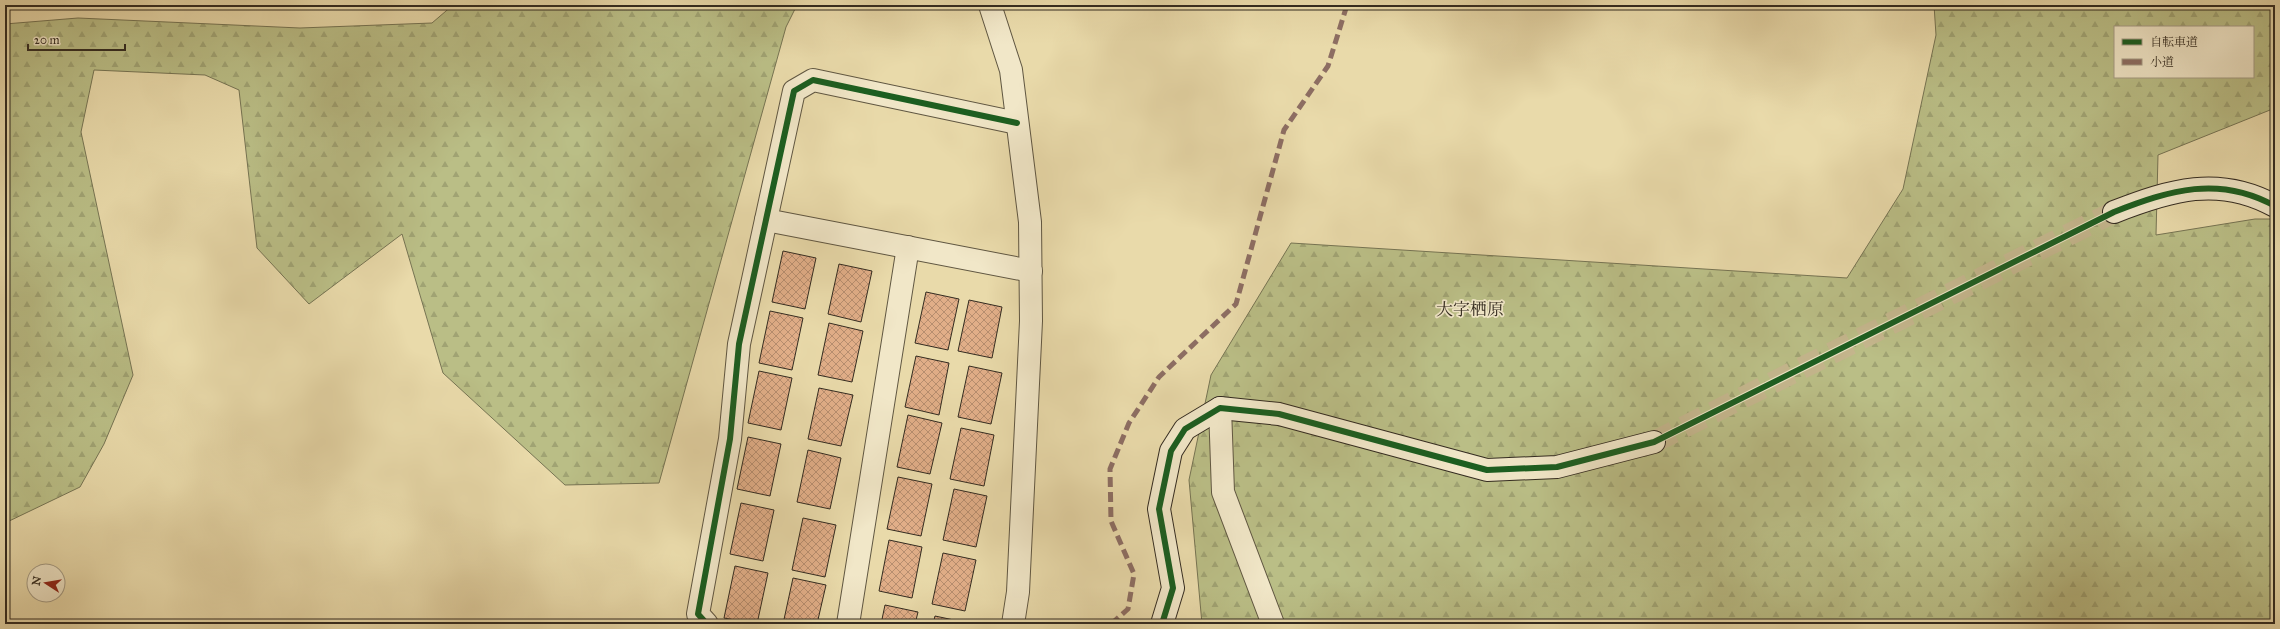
<svg xmlns="http://www.w3.org/2000/svg" width="2280" height="629" viewBox="0 0 2280 629" font-family="'IM FELL Great Primer','Noto Serif JP',serif">
<style>
.forest{fill:url(#forest-firs);stroke:#767453;fill-rule:evenodd}
.building{fill:url(#building-cross-hatch);stroke:#332b20}
.lines{fill:none;stroke-linecap:round;stroke-linejoin:round}
.secondary-tunnel{stroke:#c5b78e;stroke-width:22;stroke-dasharray:22 11;stroke-linecap:butt}
.street-casing{stroke:#605742;stroke-width:24}
.secondary-casing{stroke:#332b20;stroke-width:24}
.street{stroke:#f1e7c8;stroke-width:22}
.secondary{stroke:#f1e7c8;stroke-width:22}
.quiet{stroke:#8d6e63;stroke-width:5;stroke-dasharray:10 5;stroke-linecap:butt}
.cycleway-casing{stroke:#f1e7c8;stroke-width:8}
.cycleway{stroke:#1b5e20;stroke-width:6}
.labels{text-anchor:middle;stroke-width:3.5;stroke-linejoin:round;paint-order:stroke}
.quarter-label{font-size:17px;fill:#332b20;stroke:#f1e7c8}
</style>
<defs>
<pattern id="forest-firs" width="22" height="20" patternUnits="userSpaceOnUse"><rect width="22" height="20" fill="#babe86"/><path d="M5 1l3.5 6h-7zM16 11l3.5 6h-7z" fill="#a0a373"/></pattern>
<pattern id="building-cross-hatch" width="8" height="8" patternUnits="userSpaceOnUse"><rect width="8" height="8" fill="#e1ae88"/><path d="M0 0l8 8M0 8l8-8" fill="none" stroke="#b78e6f"/></pattern>
</defs>
<rect width="100%" height="100%" fill="#e9daaa"/>
<filter id="stains"><feTurbulence type="fractalNoise" baseFrequency=".005" numOctaves="4"/><feColorMatrix values="0 0 0 0 .2 0 0 0 0 .09 0 0 0 0 .02 0 0 0 .5 -.17"/></filter>
<radialGradient id="worn" r=".72"><stop offset=".6" stop-color="#630" stop-opacity="0"/><stop offset="1" stop-color="#630" stop-opacity=".3"/></radialGradient>
<g class="forest">
<polygon points="453,5 797,5 786,27 659,483 565,485 443,373 402,234 309,304 257,248 239,90 205,75 94,70 81,132 133,375 104,444 80,487 5,523 5,24 78,18 300,28 432,23"/>
<path d="M1934 5H2275V108L2158 155 2156 235 2255 219H2275V624H1202L1189 480 1211 375 1291 243 1847 278 1903 189 1936 35ZM2115 27H2253V77H2115Z"/>
</g>
<g class="building">
<polygon points="783,251 816,258 805,309 772,302"/>
<polygon points="839,264 872,271 861,322 828,314"/>
<polygon points="926,292 959,299 948,350 915,343"/>
<polygon points="969,300 1002,307 992,358 958,351"/>
<polygon points="770,311 803,318 792,370 759,363"/>
<polygon points="829,323 863,331 852,382 818,375"/>
<polygon points="916,356 949,363 939,415 905,407"/>
<polygon points="969,366 1002,373 991,424 958,417"/>
<polygon points="759,371 792,378 781,430 748,423"/>
<polygon points="819,388 853,395 841,446 808,439"/>
<polygon points="908,415 942,423 930,474 897,467"/>
<polygon points="961,428 994,435 984,486 950,479"/>
<polygon points="748,437 781,444 770,496 737,489"/>
<polygon points="808,450 841,458 830,509 797,502"/>
<polygon points="898,477 932,484 921,536 887,529"/>
<polygon points="954,489 987,496 976,547 943,540"/>
<polygon points="741,503 774,510 763,561 730,554"/>
<polygon points="803,518 836,525 825,577 792,570"/>
<polygon points="889,540 922,547 912,598 879,591"/>
<polygon points="943,553 976,560 965,611 932,604"/>
<polygon points="735,566 768,573 757,624 724,618"/>
<polygon points="793,578 826,585 817,624 783,624"/>
<polygon points="885,605 918,612 915,624 881,624"/>
<polygon points="935,616 968,623 967,624 933,624"/>
</g>
<g class="lines">
<polyline class="secondary-tunnel" points="1654,442 2114,212"/>
<defs>
<g id="street">
<polyline points="990,5 1011,70 1030,222 1031,321 1018,592 1013,624"/>
<polyline points="766,220 1031,271"/>
<polyline points="1220,408 1223,492 1273,624"/>
<polyline points="707,624 698,614 730,439 739,344 794,91 813,80 1017,123"/>
<polyline points="848,624 908,247"/>
</g>
<g id="secondary">
<path d="M2114 212C2170 190 2219 175 2275 206"/>
<polyline points="1162,624 1173,588 1159,509 1171,451 1185,429 1220,408 1279,414 1487,470 1557,467 1654,442"/>
</g>
</defs>
<use href="#street" class="street-casing"/>
<use href="#secondary" class="secondary-casing"/>
<use href="#street" class="street"/>
<use href="#secondary" class="secondary"/>
<polyline class="quiet" points="1111,624 1128,609 1134,574 1111,521 1110,469 1129,423 1159,377 1236,304 1284,130 1328,66 1347,5"/>
<defs>
<g id="cycleway">
<polyline points="707,624 698,614 730,439 739,344 794,91 813,80 1017,123"/>
<path d="M1162 624 1173 588 1159 509 1171 451 1185 429 1220 408 1279 414 1487 470 1557 467 1654 442 2114 212C2170 190 2219 175 2275 206"/>
</g>
</defs>
<use href="#cycleway" class="cycleway-casing"/>
<use href="#cycleway" class="cycleway"/>
</g>
<g class="labels">
<g class="quarter-label">
<text x="1470" y="315">大字栖原</text>
</g>
</g>
<rect width="2280" height="629" fill="none" stroke="#e9daaa" stroke-width="20"/>
<rect x="6" y="6" width="2268" height="617" fill="none" stroke="#332b20" stroke-width="2"/>
<rect x="10" y="10" width="2260" height="609" fill="none" stroke="#332b20"/>
<rect x="2114" y="26" width="140" height="52" fill="#f1e7c8" stroke="#a59c85"/>
<rect x="2122" y="39" width="20" height="6" fill="#1b5e20" stroke="#a59c85"/>
<text x="2150" y="46" font-size="12" fill="#332b20">自転車道</text>
<rect x="2122" y="59" width="20" height="6" fill="#8d6e63" stroke="#a59c85"/>
<text x="2150" y="66" font-size="12" fill="#332b20">小道</text>
<g transform="translate(46 583) rotate(282)"><circle r="19" fill="#f1e7c8" stroke="#a59c85"/>
<path d="M0-3L7 15L0 10L-7 15Z" fill="#8f2418"/>
<text y="-6" font-size="11" font-weight="bold" text-anchor="middle" fill="#332b20">N</text>
</g>
<path d="M28 44v6h97v-6" fill="none" stroke="#332b20" stroke-width="2"/>
<text x="34" y="44" font-size="12" fill="#332b20" stroke="#f1e7c8" stroke-width="3" paint-order="stroke">20 m</text>
<rect width="100%" height="100%" filter="url(#stains)"/>
<rect width="100%" height="100%" fill="url(#worn)"/>
</svg>
